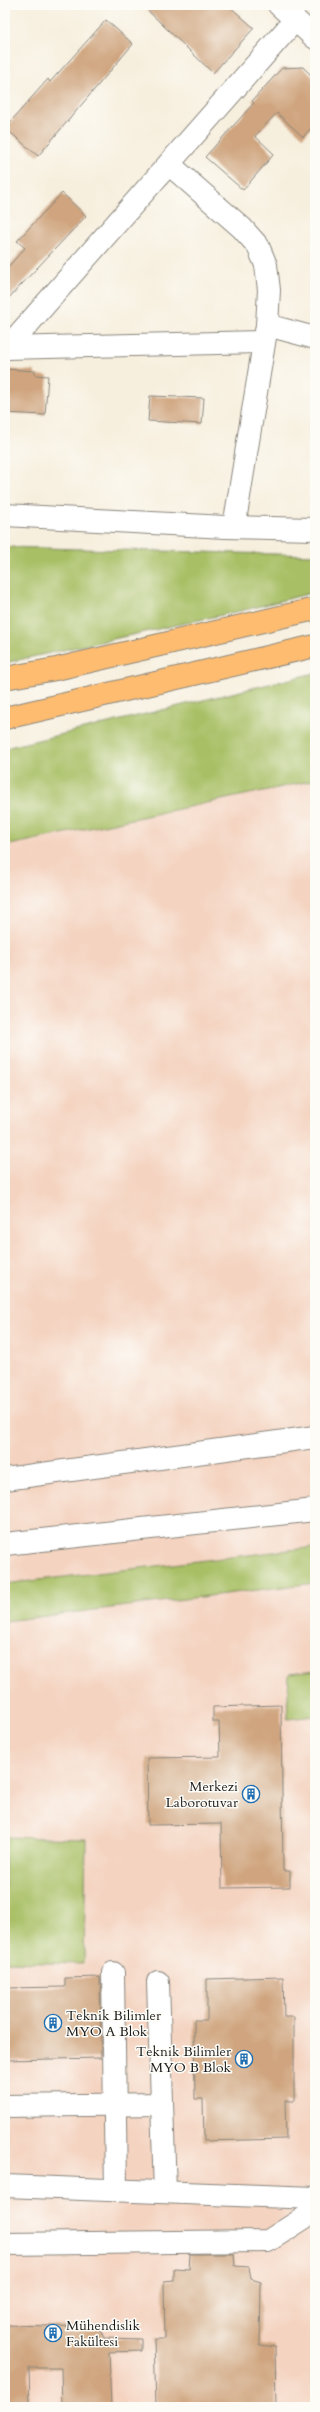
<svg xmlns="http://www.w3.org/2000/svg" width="320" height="2412" viewBox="0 0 320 2412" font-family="Cardo,serif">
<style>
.built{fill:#f4d3c0}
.green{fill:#a8bf65;stroke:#626e40}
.building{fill:#cfa47e}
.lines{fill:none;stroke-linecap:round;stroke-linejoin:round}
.minor-casing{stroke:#8a867d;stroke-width:24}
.major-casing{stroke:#8a867d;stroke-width:24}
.minor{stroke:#fff;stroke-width:22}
.major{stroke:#febc70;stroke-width:22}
.labels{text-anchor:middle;stroke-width:3;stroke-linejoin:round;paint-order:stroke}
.poi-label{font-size:14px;fill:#1c1c1c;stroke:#fdfcf7;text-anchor:end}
</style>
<rect width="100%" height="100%" fill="#fdfcf7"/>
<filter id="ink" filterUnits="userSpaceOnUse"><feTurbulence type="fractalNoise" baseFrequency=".025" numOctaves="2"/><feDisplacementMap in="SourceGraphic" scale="8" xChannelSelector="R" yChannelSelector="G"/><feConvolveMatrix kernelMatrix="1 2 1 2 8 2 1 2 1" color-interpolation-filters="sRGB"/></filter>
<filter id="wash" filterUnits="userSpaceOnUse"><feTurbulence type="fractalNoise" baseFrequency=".012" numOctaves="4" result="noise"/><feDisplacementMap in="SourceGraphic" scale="16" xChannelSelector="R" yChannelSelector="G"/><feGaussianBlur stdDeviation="0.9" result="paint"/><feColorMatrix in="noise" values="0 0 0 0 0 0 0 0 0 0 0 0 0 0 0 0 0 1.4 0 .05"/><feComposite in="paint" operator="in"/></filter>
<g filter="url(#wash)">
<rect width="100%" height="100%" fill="#f7efde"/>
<polygon class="built" points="315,780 315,2407 5,2407 5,846"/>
<g class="green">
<polygon points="5,547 315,555 315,592 249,609 5,663"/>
<polygon points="315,673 315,780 5,846 5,748"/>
<polygon points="315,1547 315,1583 5,1621 5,1584"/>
<polygon points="315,1671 315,1716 287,1719 289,1674"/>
<polygon points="5,1837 86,1839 84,1964 5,1962"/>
</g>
<g id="blocks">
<g class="building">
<polygon points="142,5 228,5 254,28 213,73"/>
<polygon points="106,20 133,44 38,156 5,128 48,79 50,82"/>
<polygon points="303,67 315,79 315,124 303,137 277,113 255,136 274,154 243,190 205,157 254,103 252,101 282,68"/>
<polygon points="62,193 86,216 5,302 5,270 25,248 17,241"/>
<polygon points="5,369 35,371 35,375 48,376 45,415 5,413"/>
<polygon points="150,396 204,398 202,424 148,421"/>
<polygon points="281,1705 283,1871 290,1871 290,1887 222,1888 221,1824 148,1825 147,1758 220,1757 219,1722 213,1722 213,1707"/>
<polygon points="100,1977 101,2058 5,2060 5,1988 65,1987 65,1978"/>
<polygon points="283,1977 284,2017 294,2017 294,2101 285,2101 286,2139 204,2141 203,2099 195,2099 194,2020 207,2020 207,1979"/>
<polygon points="190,2254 234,2254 235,2266 249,2267 251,2279 261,2282 260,2345 275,2347 276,2407 156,2407 154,2339 165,2339 164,2281 174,2280 174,2268 189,2269"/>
<polygon points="5,2325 99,2327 104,2338 141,2339 141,2351 109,2352 111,2407 62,2407 61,2368 29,2368 30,2407 5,2407"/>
</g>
</g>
</g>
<g filter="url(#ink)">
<use href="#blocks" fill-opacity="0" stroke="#8a867d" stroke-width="1"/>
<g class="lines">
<defs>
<g id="minor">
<polyline points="279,5 315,38"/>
<polyline points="169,164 242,228 258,246 266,265 269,290 267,325 234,527"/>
<polyline points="267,325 315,338"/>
<polyline points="5,348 264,342"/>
<polyline points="7,348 295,20"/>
<polyline points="5,515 225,527 315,529"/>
<polyline points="5,1479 315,1437"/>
<polyline points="5,1544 315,1510"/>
<polyline points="113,1973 116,2191"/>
<polyline points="158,1982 165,2192"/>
<polyline points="5,2106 162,2104"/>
<polyline points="5,2186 315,2198"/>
<polyline points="5,2244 268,2241 315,2211"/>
</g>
<g id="major">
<polyline points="5,678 56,669 315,609"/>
<polyline points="5,718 315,646"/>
</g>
</defs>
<use href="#minor" class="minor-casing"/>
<use href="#major" class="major-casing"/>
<use href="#minor" class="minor"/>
<use href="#major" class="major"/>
</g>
</g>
<defs>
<symbol id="building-ring" viewBox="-11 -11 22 22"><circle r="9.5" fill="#fdfcf7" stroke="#1f6fb2" stroke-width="1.5"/><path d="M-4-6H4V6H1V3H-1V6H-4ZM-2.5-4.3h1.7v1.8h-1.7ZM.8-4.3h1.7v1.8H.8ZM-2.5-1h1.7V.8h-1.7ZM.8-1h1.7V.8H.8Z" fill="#1f6fb2"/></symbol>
</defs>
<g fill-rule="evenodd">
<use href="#building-ring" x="241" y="1784" width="20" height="20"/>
<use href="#building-ring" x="43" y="2013" width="20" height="20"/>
<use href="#building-ring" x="234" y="2049" width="20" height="20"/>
<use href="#building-ring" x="43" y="2323" width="20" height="20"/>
</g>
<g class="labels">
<g class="poi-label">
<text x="238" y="1791">Merkezi<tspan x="238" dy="16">Laborotuvar</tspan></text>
<text x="66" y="2020" text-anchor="start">Teknik Bilimler<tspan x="66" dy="16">MYO A Blok</tspan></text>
<text x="231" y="2056">Teknik Bilimler<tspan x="231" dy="16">MYO B Blok</tspan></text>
<text x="66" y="2330" text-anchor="start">Mühendislik<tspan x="66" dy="16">Fakültesi</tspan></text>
</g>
</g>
<rect width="320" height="2412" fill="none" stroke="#fdfcf7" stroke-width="20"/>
</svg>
